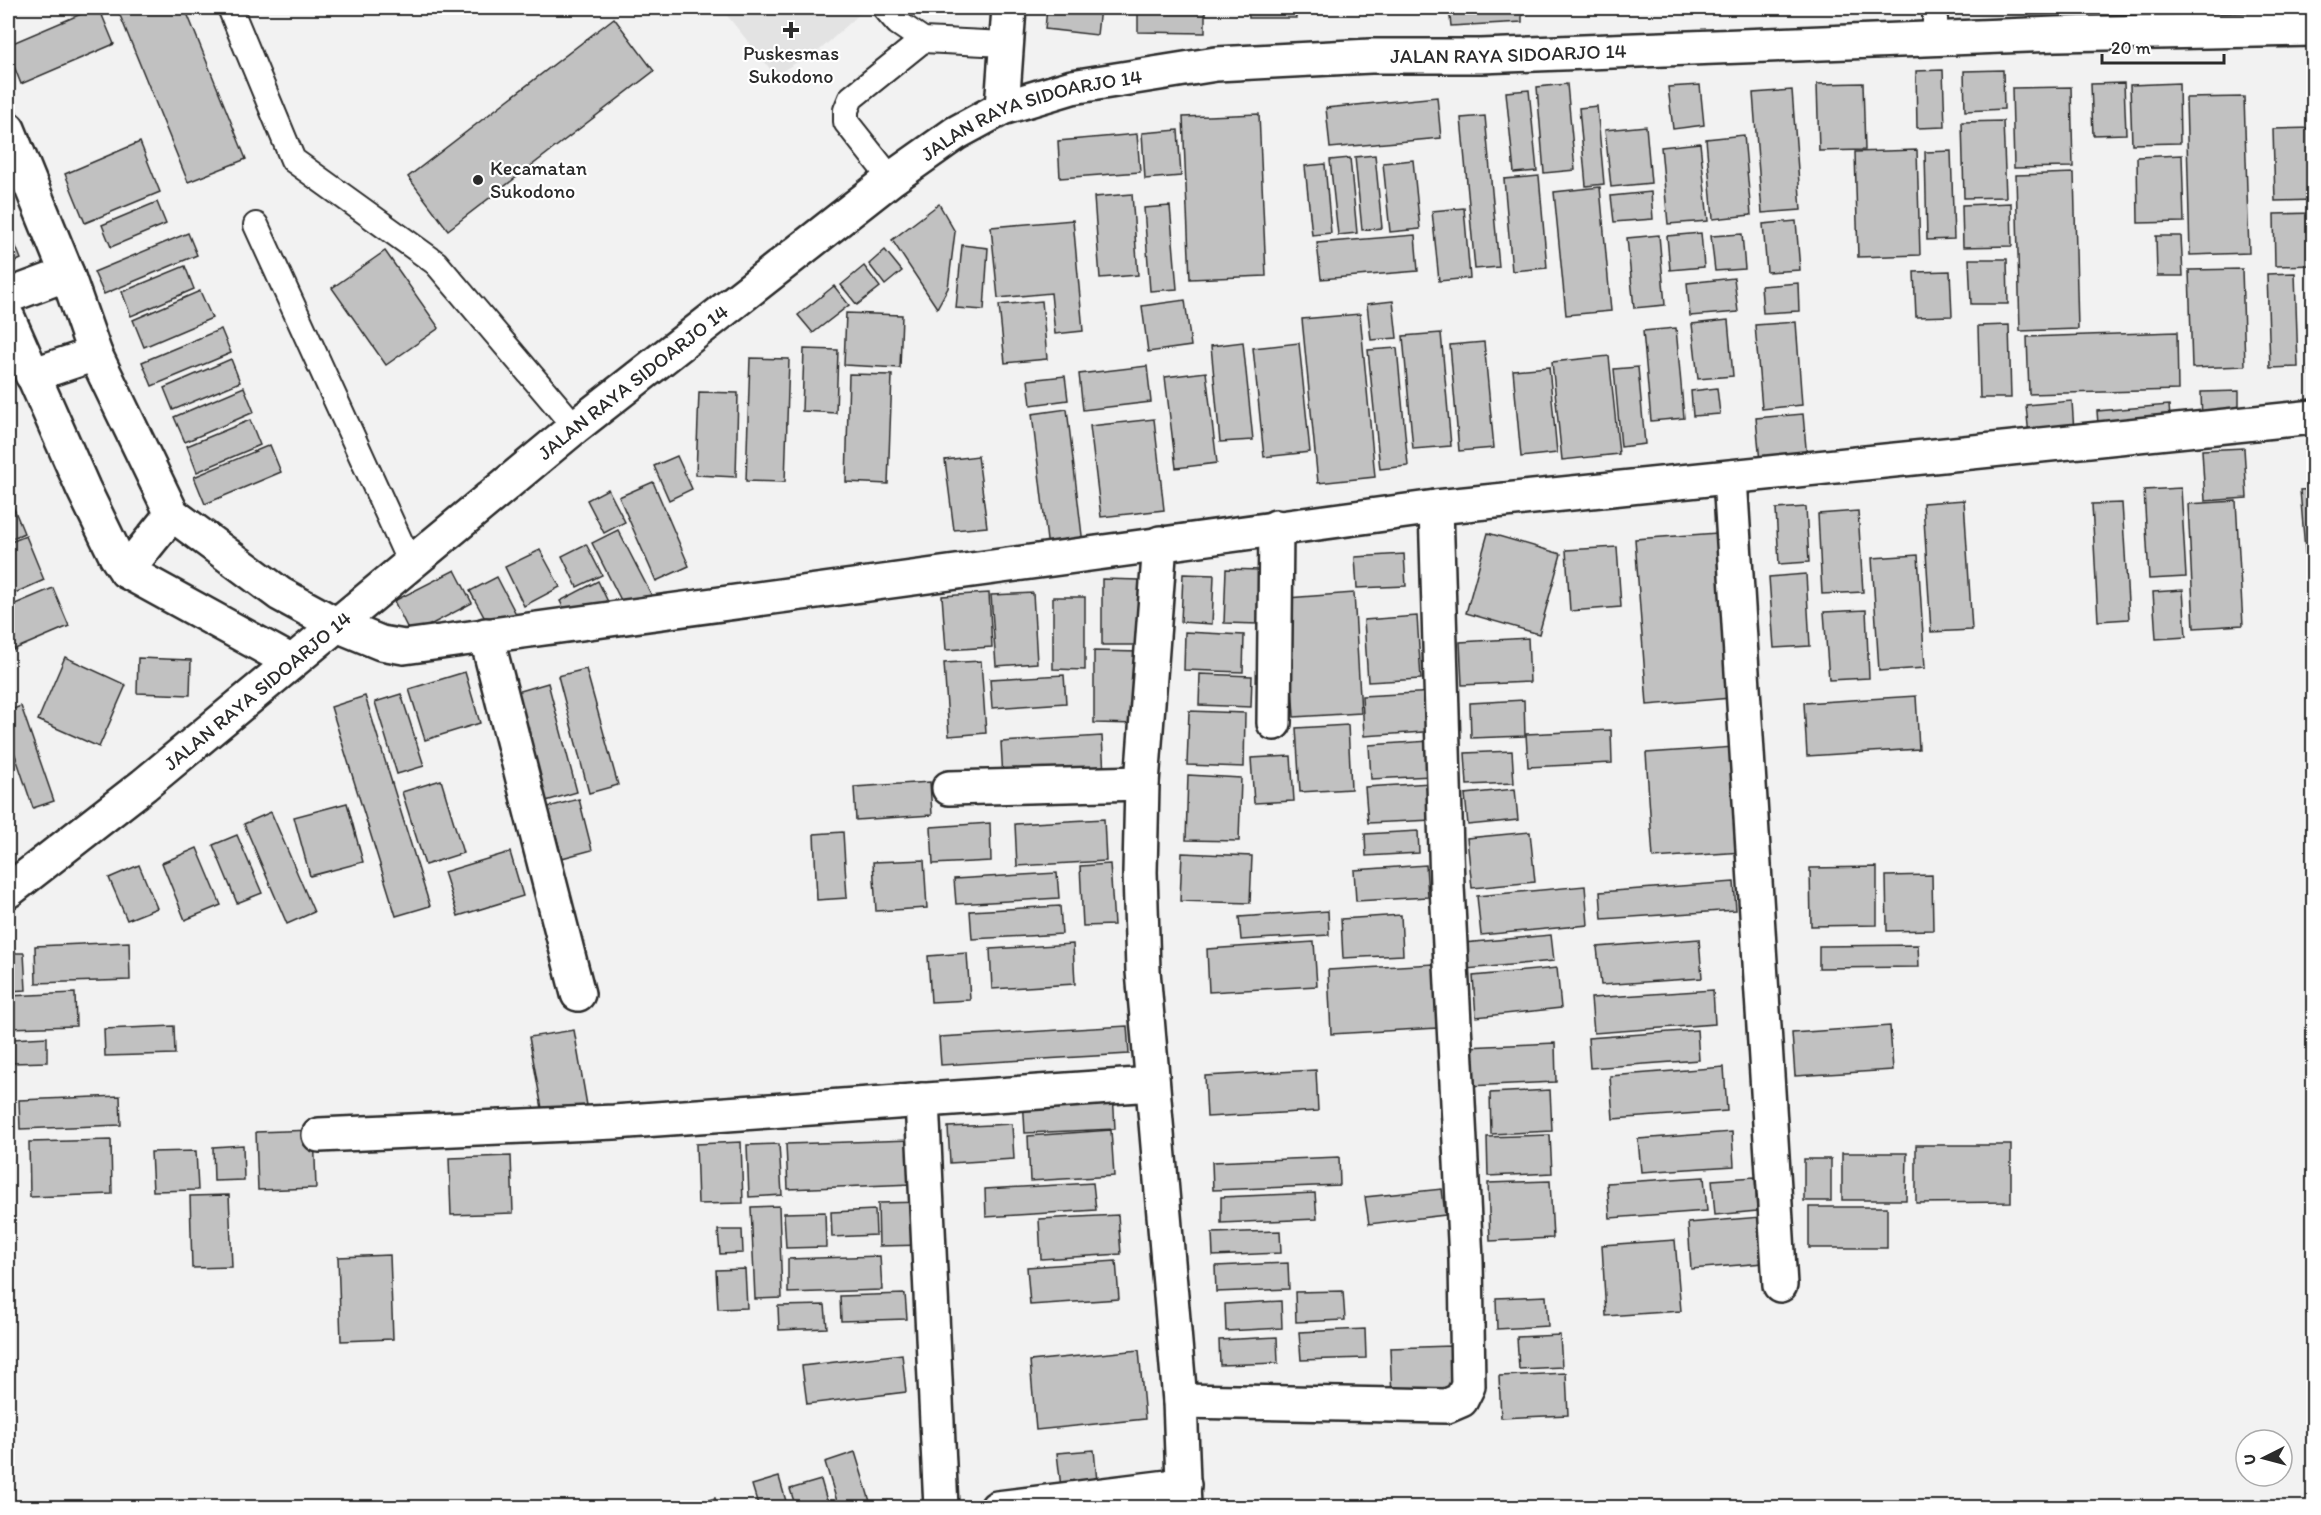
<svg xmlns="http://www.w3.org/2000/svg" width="2321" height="1515" viewBox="0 0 2321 1515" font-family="Itim,sans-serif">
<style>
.built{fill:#e3e3e3}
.building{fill:#c1c1c1;stroke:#2b2b2b;stroke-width:1.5}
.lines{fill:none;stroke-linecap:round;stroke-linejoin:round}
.service-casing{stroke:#2b2b2b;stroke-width:28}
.minor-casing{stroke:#2b2b2b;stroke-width:38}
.secondary-casing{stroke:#2b2b2b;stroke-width:38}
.service{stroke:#fff;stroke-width:24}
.minor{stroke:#fff;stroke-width:33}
.secondary{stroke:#fff;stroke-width:33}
.poi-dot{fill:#2b2b2b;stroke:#fff;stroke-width:2}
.labels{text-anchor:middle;stroke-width:4.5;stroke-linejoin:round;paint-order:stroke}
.poi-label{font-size:20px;fill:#2b2b2b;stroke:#fff}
.street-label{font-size:20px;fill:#2b2b2b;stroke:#fff}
</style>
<rect width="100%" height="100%" fill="#f2f2f2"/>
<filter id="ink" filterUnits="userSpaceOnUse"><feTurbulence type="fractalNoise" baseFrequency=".0167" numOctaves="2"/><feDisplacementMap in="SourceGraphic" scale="12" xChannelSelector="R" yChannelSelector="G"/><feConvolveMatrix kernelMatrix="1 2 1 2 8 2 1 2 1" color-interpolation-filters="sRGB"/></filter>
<g filter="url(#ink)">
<polygon class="built" points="721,8 860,8 863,11 821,49 775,75"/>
<g class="building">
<polygon points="95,8 99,8 114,44 21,84 8,51 8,45"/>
<polygon points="117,8 185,8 246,159 188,182"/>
<polygon points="1047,8 1100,8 1097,35 1045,29"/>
<polygon points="1138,8 1205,8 1205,33 1138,32"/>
<polygon points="1248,8 1296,8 1296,18 1249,18"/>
<polygon points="1389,8 1438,8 1389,10"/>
<polygon points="1449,8 1522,8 1522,22 1451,26"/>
<polygon points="614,18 654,71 448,230 408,177"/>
<polygon points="1943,70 1945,127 1917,128 1916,71"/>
<polygon points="2003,70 2004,109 1965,111 1964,71"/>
<polygon points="1863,83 1865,150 1819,151 1817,84"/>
<polygon points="2124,83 2126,134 2093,135 2091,84"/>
<polygon points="2179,83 2180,143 2132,144 2130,85"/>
<polygon points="1567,84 1575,170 1544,173 1537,87"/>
<polygon points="1700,85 1704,125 1673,129 1668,87"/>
<polygon points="2071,87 2073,167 2014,168 2012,88"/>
<polygon points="1529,90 1537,171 1514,173 1506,92"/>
<polygon points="1792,90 1801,210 1762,213 1753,93"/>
<polygon points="1437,97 1441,138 1330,148 1326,108"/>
<polygon points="2244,97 2249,253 2190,255 2186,98"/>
<polygon points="1597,106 1604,184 1586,186 1579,108"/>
<polygon points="1259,114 1266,276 1190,279 1183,117"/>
<polygon points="1485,116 1499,267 1475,269 1461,118"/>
<polygon points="2003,121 2006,197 1964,198 1962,122"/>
<polygon points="1646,126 1651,183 1611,187 1605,130"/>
<polygon points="2314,128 2314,200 2275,201 2273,129"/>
<polygon points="1178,130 1181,176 1145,179 1142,133"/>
<polygon points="1137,134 1140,172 1060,178 1058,141"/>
<polygon points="1744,135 1751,215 1713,219 1706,139"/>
<polygon points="140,142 160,192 85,223 65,174"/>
<polygon points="1700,143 1708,221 1668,224 1661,147"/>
<polygon points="1917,150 1920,255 1858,257 1855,152"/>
<polygon points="1951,151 1954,239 1927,240 1925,152"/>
<polygon points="1375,155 1382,228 1362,230 1355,157"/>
<polygon points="2182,155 2184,222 2138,223 2137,157"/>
<polygon points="1350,158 1357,233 1338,235 1330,160"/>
<polygon points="1413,160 1420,229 1390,232 1383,163"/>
<polygon points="1325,164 1331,233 1312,235 1305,166"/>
<polygon points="2074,173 2078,329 2020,331 2016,175"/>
<polygon points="1539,176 1547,268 1512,271 1504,179"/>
<polygon points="1600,187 1611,311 1566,315 1554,192"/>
<polygon points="1651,192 1653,219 1614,222 1611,196"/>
<polygon points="1132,194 1138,275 1100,278 1094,197"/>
<polygon points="157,202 166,224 111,247 102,225"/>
<polygon points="2011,203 2012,246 1963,247 1962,205"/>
<polygon points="939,204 955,232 948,288 937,308 892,240"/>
<polygon points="1170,206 1177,289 1150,291 1144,208"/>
<polygon points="1464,208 1470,278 1439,281 1432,211"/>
<polygon points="2314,213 2314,265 2275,266 2274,214"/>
<polygon points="1073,220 1083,331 1055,334 1051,293 998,298 991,227"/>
<polygon points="1796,221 1800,270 1767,272 1763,224"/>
<polygon points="8,227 21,259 8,265"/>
<polygon points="188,233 197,255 104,294 94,272"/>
<polygon points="1701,233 1704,267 1670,270 1667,236"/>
<polygon points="1742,234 1745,269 1715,271 1711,236"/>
<polygon points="1415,235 1418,271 1321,279 1317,243"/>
<polygon points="1659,235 1665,305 1634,308 1627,238"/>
<polygon points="2156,236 2181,236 2183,276 2157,276"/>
<polygon points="962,245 988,248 984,310 956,308"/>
<polygon points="885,250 902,271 885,285 869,264"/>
<polygon points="385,251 439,328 386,365 332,288"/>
<polygon points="1969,259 2007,259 2008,304 1971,304"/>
<polygon points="185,266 194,289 131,316 122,292"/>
<polygon points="864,266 880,287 857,305 841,285"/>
<polygon points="2242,269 2245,366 2192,368 2189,270"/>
<polygon points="1950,271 1952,316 1916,317 1914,272"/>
<polygon points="2295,273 2298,367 2270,368 2267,274"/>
<polygon points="1734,278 1738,312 1690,316 1687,283"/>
<polygon points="1798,283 1799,311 1763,313 1761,286"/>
<polygon points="834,286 849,305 813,333 798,315"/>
<polygon points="200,291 212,318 144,347 133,320"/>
<polygon points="2309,295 2314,295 2314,371 2310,371"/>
<polygon points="1185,300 1191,346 1148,352 1142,306"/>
<polygon points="1042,301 1047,359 1005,363 999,305"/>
<polygon points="1393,301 1397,338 1371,340 1367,304"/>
<polygon points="846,313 902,315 900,368 844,365"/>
<polygon points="1360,314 1375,477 1318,483 1302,319"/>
<polygon points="1728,320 1733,376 1698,379 1692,324"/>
<polygon points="1796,322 1802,405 1762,409 1755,325"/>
<polygon points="2009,325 2011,398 1980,398 1978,326"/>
<polygon points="1676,328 1684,418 1651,421 1643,331"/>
<polygon points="221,329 231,353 152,386 142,362"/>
<polygon points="2177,332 2178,390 2029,394 2027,337"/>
<polygon points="1441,333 1451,446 1413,449 1403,336"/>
<polygon points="1243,342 1253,440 1220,442 1211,346"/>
<polygon points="1484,342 1494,448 1459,451 1450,345"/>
<polygon points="1299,343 1310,452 1264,457 1253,348"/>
<polygon points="1397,348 1408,466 1380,469 1368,350"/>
<polygon points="804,349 838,350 836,413 802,411"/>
<polygon points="1609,356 1619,454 1562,460 1552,362"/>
<polygon points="750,358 789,359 785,482 746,481"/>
<polygon points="231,359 240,382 173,410 164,388"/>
<polygon points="1147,366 1151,402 1083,410 1079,374"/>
<polygon points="1549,367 1557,453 1521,457 1513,370"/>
<polygon points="1638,367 1645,444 1621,447 1614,369"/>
<polygon points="1206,372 1217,463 1176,468 1165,377"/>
<polygon points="849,374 892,375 888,484 846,482"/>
<polygon points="1065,376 1068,400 1031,405 1028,380"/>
<polygon points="244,387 254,412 185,442 174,417"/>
<polygon points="1717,388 1720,414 1693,416 1691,391"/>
<polygon points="2239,391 2239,419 2202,421 2201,392"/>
<polygon points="699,392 738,393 736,477 696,475"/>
<polygon points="2072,401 2074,432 2029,436 2026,405"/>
<polygon points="2169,405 2171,431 2099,437 2097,411"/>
<polygon points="1067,409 1083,544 1048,549 1032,414"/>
<polygon points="1803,414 1807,459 1760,462 1756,418"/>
<polygon points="1154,419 1164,510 1101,517 1090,426"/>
<polygon points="250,420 260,445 197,472 187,446"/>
<polygon points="270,445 281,472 205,504 194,477"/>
<polygon points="2244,448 2247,498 2205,501 2202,450"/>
<polygon points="677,456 692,489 669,500 654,466"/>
<polygon points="978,456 987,527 954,530 945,460"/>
<polygon points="653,482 689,566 656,581 619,497"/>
<polygon points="2181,488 2186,577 2149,579 2144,490"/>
<polygon points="608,489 625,522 604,533 587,500"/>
<polygon points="2314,489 2314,596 2309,597 2300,490"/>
<polygon points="8,494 24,533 8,540"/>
<polygon points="1964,500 1972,630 1931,632 1923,503"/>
<polygon points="2236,501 2243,625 2194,628 2188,504"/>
<polygon points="2122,503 2129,619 2098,621 2092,504"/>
<polygon points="1806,507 1809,562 1779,564 1776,509"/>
<polygon points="1858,511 1863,592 1822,594 1818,514"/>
<polygon points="618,530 652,596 626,610 592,543"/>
<polygon points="1731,532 1743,697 1647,705 1635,539"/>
<polygon points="1488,533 1561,554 1539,634 1466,613"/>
<polygon points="26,536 44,580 8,596 8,543"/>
<polygon points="586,544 602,575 577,587 562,556"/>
<polygon points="1617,547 1621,607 1570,611 1566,550"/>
<polygon points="540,550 560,587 524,606 505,567"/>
<polygon points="1404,554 1406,586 1357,588 1355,557"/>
<polygon points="1918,555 1925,668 1879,671 1872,558"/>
<polygon points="1226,569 1261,570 1259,624 1224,623"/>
<polygon points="455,570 472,603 411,635 394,601"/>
<polygon points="1183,574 1214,575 1212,624 1181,622"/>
<polygon points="1806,574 1810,646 1774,648 1769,577"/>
<polygon points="497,577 516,614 490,628 470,591"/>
<polygon points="1102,579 1140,580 1140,645 1102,645"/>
<polygon points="598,581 609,604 572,624 560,601"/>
<polygon points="53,588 69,626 8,652 8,607"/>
<polygon points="2183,590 2186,637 2156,639 2153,592"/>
<polygon points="989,593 992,647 946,650 942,596"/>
<polygon points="1033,593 1037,663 996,666 991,595"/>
<polygon points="1354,593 1361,713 1294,717 1287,598"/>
<polygon points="1053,597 1085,597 1085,670 1053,669"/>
<polygon points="1866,610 1869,678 1829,680 1824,612"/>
<polygon points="1417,616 1421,679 1368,682 1364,620"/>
<polygon points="1185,632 1244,635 1243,672 1184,670"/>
<polygon points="1528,638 1530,682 1462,685 1460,642"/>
<polygon points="1094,651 1140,652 1139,724 1094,723"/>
<polygon points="65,657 126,685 99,747 38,720"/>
<polygon points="138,658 191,660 190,695 137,693"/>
<polygon points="981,661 986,733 949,736 944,663"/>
<polygon points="586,669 618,785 589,793 558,676"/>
<polygon points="465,672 480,723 425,740 409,689"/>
<polygon points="1200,674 1252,676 1251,707 1199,705"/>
<polygon points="1064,675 1066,703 992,708 990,679"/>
<polygon points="548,683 577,792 546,801 517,692"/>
<polygon points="1435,692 1438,731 1364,736 1362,696"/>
<polygon points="401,694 424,766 397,774 375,702"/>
<polygon points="365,696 430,906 396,916 331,707"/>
<polygon points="1916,696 1919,749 1807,756 1804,703"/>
<polygon points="1524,700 1525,736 1471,738 1470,703"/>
<polygon points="21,706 54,801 33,808 8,734 8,711"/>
<polygon points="1189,711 1245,713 1244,767 1187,765"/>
<polygon points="1348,725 1351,789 1300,792 1296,728"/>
<polygon points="1611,730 1612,763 1528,767 1526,734"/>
<polygon points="1102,736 1104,775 1003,779 1001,742"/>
<polygon points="1430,741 1432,776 1371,779 1369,745"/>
<polygon points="1735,747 1743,852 1653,858 1646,753"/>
<polygon points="1512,751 1514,783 1467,785 1465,753"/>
<polygon points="1291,756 1294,801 1254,803 1251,758"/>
<polygon points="1188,775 1241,778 1239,841 1186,840"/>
<polygon points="441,780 463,853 425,865 402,792"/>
<polygon points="930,782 932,815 856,820 854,787"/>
<polygon points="1431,783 1433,820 1368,823 1365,787"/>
<polygon points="1515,789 1518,820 1468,825 1465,794"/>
<polygon points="579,799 592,850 562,858 548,807"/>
<polygon points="347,803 363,862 310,876 294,817"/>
<polygon points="271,812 314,912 287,924 244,824"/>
<polygon points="1104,819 1106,861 1017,866 1015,824"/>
<polygon points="990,823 991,861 933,864 931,827"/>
<polygon points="1418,831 1419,853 1366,856 1365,834"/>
<polygon points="843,832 847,898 817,900 814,834"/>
<polygon points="1530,832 1535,882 1472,888 1467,838"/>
<polygon points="237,835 262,893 237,903 213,845"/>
<polygon points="197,848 221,905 185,920 162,863"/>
<polygon points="510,852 523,896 458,916 444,872"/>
<polygon points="1182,853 1252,856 1250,903 1180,901"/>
<polygon points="924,860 927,908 876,911 873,862"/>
<polygon points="1110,864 1114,925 1083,926 1080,866"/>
<polygon points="139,865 157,908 127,920 109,878"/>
<polygon points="1426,865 1428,897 1356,901 1354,870"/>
<polygon points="1877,867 1877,925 1811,926 1810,868"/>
<polygon points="1057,873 1059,898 956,904 954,879"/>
<polygon points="1932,875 1933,930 1887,931 1886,876"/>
<polygon points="1734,882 1736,910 1602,919 1600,892"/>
<polygon points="1585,886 1588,925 1481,935 1477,896"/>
<polygon points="1060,906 1062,934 972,939 970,911"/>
<polygon points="1328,911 1329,935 1241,940 1239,917"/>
<polygon points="1401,915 1403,955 1343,958 1341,919"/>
<polygon points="1551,935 1554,961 1466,969 1463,943"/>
<polygon points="1699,939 1702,978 1601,985 1597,947"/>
<polygon points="129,942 130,980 36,983 35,946"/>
<polygon points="1314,942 1317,986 1209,992 1207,949"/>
<polygon points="1073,944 1075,984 992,989 990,949"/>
<polygon points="1918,945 1919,967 1819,968 1819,946"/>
<polygon points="8,953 24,953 26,990 8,991"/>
<polygon points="967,953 970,1000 931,1002 928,956"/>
<polygon points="1434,964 1438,1028 1331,1034 1328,970"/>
<polygon points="1557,968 1561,1008 1476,1017 1473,976"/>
<polygon points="1713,990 1715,1024 1594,1033 1591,998"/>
<polygon points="75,993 76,1026 8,1028 8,996"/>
<polygon points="174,1026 175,1054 105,1056 104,1029"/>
<polygon points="1127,1026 1129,1054 941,1065 939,1037"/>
<polygon points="1890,1026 1893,1070 1795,1076 1792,1033"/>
<polygon points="574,1030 589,1117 545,1125 529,1037"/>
<polygon points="1697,1030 1699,1060 1590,1068 1588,1038"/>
<polygon points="47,1037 47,1062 13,1063 12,1039"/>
<polygon points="1555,1043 1556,1082 1468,1086 1466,1047"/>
<polygon points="1724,1067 1727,1111 1613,1119 1610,1076"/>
<polygon points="1316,1070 1318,1111 1207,1117 1205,1076"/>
<polygon points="1550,1090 1552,1131 1491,1134 1490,1093"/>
<polygon points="1113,1092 1115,1129 1025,1133 1023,1097"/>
<polygon points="120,1096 121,1125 20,1129 19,1100"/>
<polygon points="1012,1124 1014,1159 950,1163 948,1127"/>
<polygon points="314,1130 316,1188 258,1190 256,1132"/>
<polygon points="1111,1130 1114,1176 1030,1181 1028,1136"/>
<polygon points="1732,1132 1734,1166 1641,1172 1638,1139"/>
<polygon points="1550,1135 1552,1173 1488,1176 1487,1137"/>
<polygon points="111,1140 112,1194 30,1197 29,1142"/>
<polygon points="912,1140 913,1184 788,1189 786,1144"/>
<polygon points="741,1142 743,1203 698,1204 696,1144"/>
<polygon points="779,1144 782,1195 749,1197 747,1145"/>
<polygon points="243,1145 244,1180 214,1181 213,1147"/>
<polygon points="1916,1145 2011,1145 2011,1202 1916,1203"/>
<polygon points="196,1151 198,1190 153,1191 151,1152"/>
<polygon points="1842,1153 1907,1153 1906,1200 1842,1200"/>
<polygon points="511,1156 513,1213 451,1215 449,1158"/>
<polygon points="1339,1157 1340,1185 1213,1190 1212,1162"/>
<rect x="1804" y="1159" width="27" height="42"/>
<polygon points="1704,1177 1707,1211 1610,1218 1607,1183"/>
<polygon points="1755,1177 1757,1211 1715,1215 1712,1180"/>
<polygon points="1550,1181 1553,1238 1490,1241 1488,1183"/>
<polygon points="1093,1183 1096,1210 986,1217 985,1189"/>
<polygon points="1442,1189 1445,1215 1369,1224 1365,1197"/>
<polygon points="1315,1193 1317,1219 1221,1223 1221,1197"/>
<polygon points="229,1195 232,1267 192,1268 190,1196"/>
<polygon points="924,1202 926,1245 879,1246 878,1203"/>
<polygon points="779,1206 782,1298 755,1299 751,1207"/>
<rect x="1809" y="1207" width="78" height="41"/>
<polygon points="875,1210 876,1235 832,1237 831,1212"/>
<polygon points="825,1212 826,1247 786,1248 784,1213"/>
<polygon points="1118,1215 1121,1254 1041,1259 1039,1219"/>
<polygon points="1761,1217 1764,1263 1691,1269 1688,1223"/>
<polygon points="718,1230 742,1230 743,1253 720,1254"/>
<polygon points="1280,1231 1281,1253 1213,1256 1212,1233"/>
<polygon points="1675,1240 1681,1311 1606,1316 1602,1245"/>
<polygon points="390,1255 393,1339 341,1341 338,1257"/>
<polygon points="880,1256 882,1290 788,1293 788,1259"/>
<polygon points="1116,1261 1119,1299 1030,1305 1027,1267"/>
<polygon points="1288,1263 1289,1289 1216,1292 1215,1266"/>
<polygon points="745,1269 747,1308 718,1309 716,1270"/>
<polygon points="1343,1291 1345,1320 1296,1322 1295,1292"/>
<polygon points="905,1294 907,1319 841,1321 840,1296"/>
<polygon points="1546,1296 1548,1326 1497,1329 1496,1298"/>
<polygon points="1281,1301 1282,1328 1226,1331 1225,1304"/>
<polygon points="825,1305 827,1328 779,1330 778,1306"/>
<polygon points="1365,1329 1366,1358 1301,1360 1299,1332"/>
<polygon points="1560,1335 1562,1367 1519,1369 1517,1337"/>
<polygon points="1277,1337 1278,1363 1220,1365 1219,1340"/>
<polygon points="1451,1346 1453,1398 1392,1400 1390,1348"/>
<polygon points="1139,1350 1145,1419 1036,1430 1030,1361"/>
<polygon points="902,1354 906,1392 807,1404 802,1366"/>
<polygon points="1566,1373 1568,1415 1501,1418 1499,1376"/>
<polygon points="1094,1450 1098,1492 1062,1496 1057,1453"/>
<polygon points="855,1452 872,1508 839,1508 825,1462"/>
<polygon points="779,1477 788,1508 759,1508 752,1485"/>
<polygon points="821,1480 829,1508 796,1508 790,1489"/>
<polygon points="715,1498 718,1508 691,1508 691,1506"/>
</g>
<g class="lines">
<defs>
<g id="service">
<polyline points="230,8 293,160 436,263 575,427"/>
<polyline points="885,8 898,23 923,40 1005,44"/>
<polyline points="1935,8 1935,40"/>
<polyline points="891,179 846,122 846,110 851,98 923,40"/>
<polyline points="256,225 410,563"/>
</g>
<g id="minor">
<polyline points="1002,108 1009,8"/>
<polyline points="8,129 67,274 95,354 172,514 280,594 337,625 381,643 404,647 1436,507 2314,417"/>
<polyline points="8,296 67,274"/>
<polyline points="8,318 83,488 116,556 126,571 290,661"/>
<polyline points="32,375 95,354"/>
<polyline points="1730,478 1780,1285"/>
<polyline points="1160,543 1142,783 1140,872 1143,971 1180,1401 1184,1508"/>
<polyline points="126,571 172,514"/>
<polyline points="486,635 578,994"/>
<polyline points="1274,723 1276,527"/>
<polyline points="949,788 1142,783"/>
<polyline points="922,1100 941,1508"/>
<polyline points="319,1135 614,1122 1152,1084"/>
<polyline points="1180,1401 1447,1406 1461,1400 1468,1386 1466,1260 1447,886 1436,507"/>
<polyline points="997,1508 1184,1485"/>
</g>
<g id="secondary">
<path id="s1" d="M8 891 144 785 575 427 891 179 956 133 1002 108 1072 87 1216 64 1371 56H1481L2056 34 2314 29"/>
</g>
</defs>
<use href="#service" class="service-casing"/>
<use href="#minor" class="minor-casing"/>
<use href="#secondary" class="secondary-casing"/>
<use href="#service" class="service"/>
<use href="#minor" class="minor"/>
<use href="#secondary" class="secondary"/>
</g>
</g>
<g class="poi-dot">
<path d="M788 21h6v6h6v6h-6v6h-6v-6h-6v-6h6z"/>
<circle cx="478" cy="180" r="6"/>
</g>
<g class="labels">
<g class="poi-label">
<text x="791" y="60">Puskesmas<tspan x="791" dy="23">Sukodono</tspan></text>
<text x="490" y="175" text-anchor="start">Kecamatan<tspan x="490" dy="23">Sukodono</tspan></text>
</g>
<g class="street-label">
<text dy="7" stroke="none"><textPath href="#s1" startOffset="1778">JALAN RAYA SIDOARJO 14</textPath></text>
<text dy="7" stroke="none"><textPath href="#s1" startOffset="1292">JALAN RAYA SIDOARJO 14</textPath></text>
<text dy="7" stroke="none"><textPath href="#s1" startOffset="806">JALAN RAYA SIDOARJO 14</textPath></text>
<text dy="7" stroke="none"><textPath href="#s1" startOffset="320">JALAN RAYA SIDOARJO 14</textPath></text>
</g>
</g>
<rect width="2321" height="1515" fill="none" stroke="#fff" stroke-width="30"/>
<rect x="15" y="15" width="2291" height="1485" fill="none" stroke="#2b2b2b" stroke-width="2" filter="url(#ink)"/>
<g transform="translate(2264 1458) rotate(264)"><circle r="28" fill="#ffffff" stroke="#aaaaaa" stroke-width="1.5"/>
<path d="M0-4.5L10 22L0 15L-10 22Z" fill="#2b2b2b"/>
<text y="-9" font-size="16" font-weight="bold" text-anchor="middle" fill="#2b2b2b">U</text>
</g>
<path d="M2102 54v9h122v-9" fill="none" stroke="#2b2b2b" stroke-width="3"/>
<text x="2111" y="54" font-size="18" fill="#2b2b2b" stroke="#ffffff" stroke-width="4.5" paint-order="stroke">20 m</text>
</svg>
